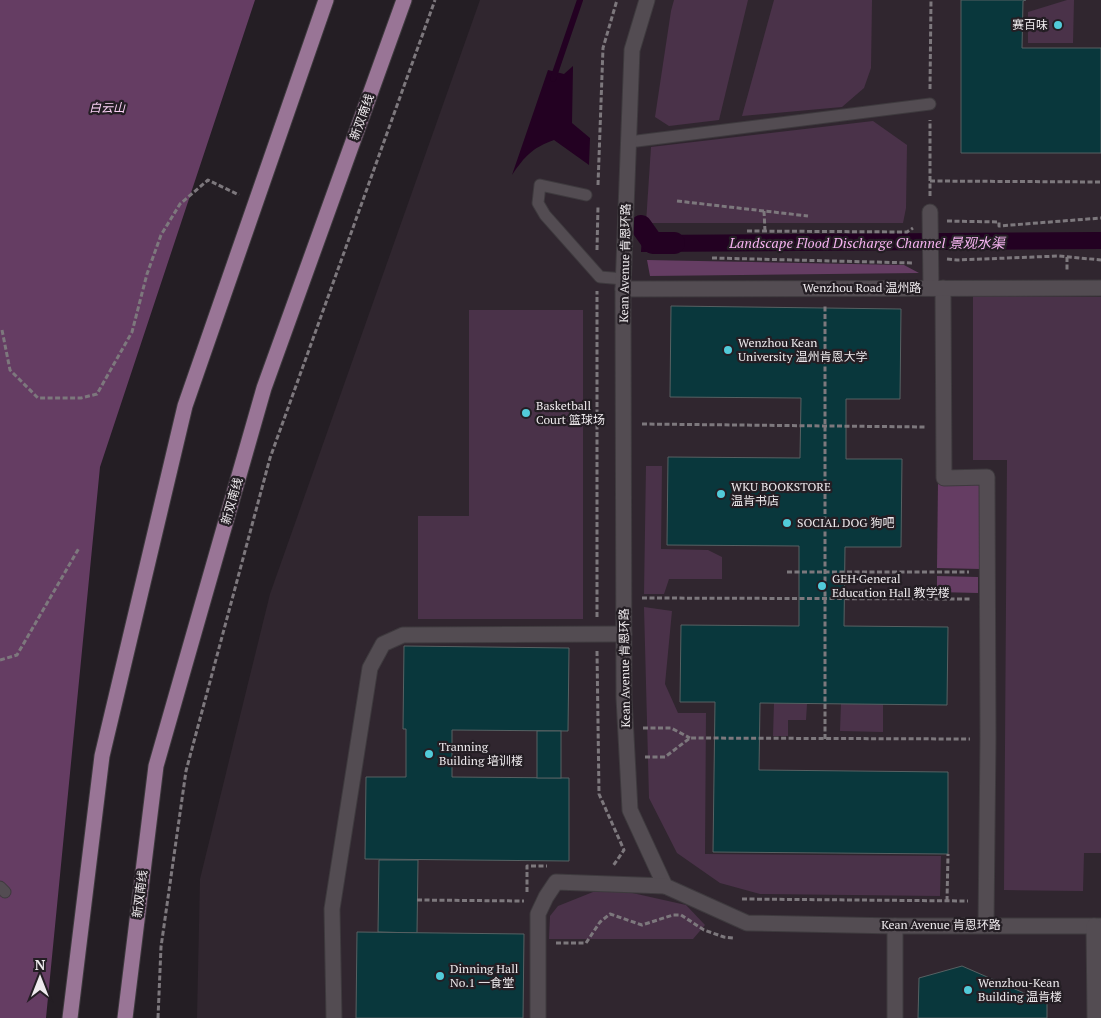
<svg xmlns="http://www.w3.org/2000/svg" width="1101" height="1018" viewBox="0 0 1101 1018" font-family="'PT Serif','Noto Sans SC',serif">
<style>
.built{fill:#30262f}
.green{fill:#4a3249}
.forest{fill:#653d63}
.water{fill:#230122}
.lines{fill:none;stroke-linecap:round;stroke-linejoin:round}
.stream{stroke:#230122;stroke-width:6}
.canal{stroke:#230122;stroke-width:22}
.building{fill:#09373c;stroke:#576163}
.service-casing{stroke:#3e3a3e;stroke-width:13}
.minor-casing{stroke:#3e3a3e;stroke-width:17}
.primary-casing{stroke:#3e3a3e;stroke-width:17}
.path{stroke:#7d787d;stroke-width:3;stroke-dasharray:5 2.5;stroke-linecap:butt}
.service{stroke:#534c52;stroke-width:11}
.minor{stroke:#534c52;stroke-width:15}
.primary{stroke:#997596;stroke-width:15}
.poi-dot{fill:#52cbd9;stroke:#241e24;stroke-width:2}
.labels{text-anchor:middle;stroke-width:4.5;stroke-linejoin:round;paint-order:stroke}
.poi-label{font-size:12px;fill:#eeeaed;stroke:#241e24;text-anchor:start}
.park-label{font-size:12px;font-style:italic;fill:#fbd2f7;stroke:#241e24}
.street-label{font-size:12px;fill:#eeeaed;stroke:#241e24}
.water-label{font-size:14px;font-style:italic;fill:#f5b3f0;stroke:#241e24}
</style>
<rect width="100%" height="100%" fill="#241e24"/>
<polygon class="built" points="480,0 1101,0 1101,1018 197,1018 200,879 270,594"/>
<g class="green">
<polygon points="674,0 748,0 719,120 669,126 655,117 671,11"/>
<polygon points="774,0 872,0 871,68 864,88 842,107 742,116"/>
<polygon points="1067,0 1074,0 1073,43 1028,43 1028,12"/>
<polygon points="873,121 907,145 906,208 903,223 646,223 651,147"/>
<polygon points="973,296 1101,297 1101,853 1084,853 1083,891 1004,890 1007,460 973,460"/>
<polygon points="469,310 583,310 583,619 418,619 418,516 469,516"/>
<polygon points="646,466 662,466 661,549 708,550 722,557 722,579 669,579 664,594 644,594"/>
<polygon points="644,607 672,611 665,684 678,713 706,713 705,854 941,856 940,896 760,894 720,883 677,853 649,798"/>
<polygon points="774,703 807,704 806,720 788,720 788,736 773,736"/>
<polygon points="841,704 883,704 883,732 840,731"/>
<polygon points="619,890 686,905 705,925 693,939 549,939 550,916 558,906 593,892"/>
</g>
<g class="forest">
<polygon points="0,0 255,0 100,467 46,1018 0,1018"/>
<polygon points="647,260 904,265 919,273 650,276"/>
<polygon points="938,482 982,482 980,569 937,568"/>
<polygon points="937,576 978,577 978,593 937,592"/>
</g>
<g class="water">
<path d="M573 66 572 123 590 138 589 165 554 140C532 148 525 156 512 175L548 70 564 74Z"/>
<polygon points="1101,232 1101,249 641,252 642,235"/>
</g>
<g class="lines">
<polyline class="stream" points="553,79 580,0"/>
<polyline class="canal" points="641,226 653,243 674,243"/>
</g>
<g class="building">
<polygon points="961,0 1026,0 1023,1 1022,48 1101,48 1101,153 961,153"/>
<polygon points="671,306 901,309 900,399 846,399 846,459 902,459 901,547 845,547 844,626 948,627 947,705 760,703 759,770 948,772 948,854 713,852 715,702 680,702 681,625 799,626 799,546 667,545 668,457 800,458 801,398 670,397"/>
<polygon points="404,646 569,648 568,731 452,730 452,777 569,778 569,861 365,859 366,777 406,777 406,729 403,729"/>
<rect x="537" y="731" width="24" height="47"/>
<polygon points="379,860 418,860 417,933 378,932"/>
<polygon points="357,932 524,934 523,1018 356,1018"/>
<polygon points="962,966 1047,1003 1047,1018 918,1018 919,978"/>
</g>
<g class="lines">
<defs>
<g id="service">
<polyline points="629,142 930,104"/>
<polyline points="586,195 540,185 538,203 545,215 600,277 624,279"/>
<polyline points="0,887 5,892"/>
</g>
<g id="minor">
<polyline points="647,0 632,50 623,289 624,698 630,810 665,886 747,923 895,926 1101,926"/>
<polyline points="930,212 931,288"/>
<polyline points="943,288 944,478 987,477 988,739 986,925"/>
<polyline points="623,289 1101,288"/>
<polyline points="895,926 895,1018"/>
<polyline points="1094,926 1095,1018"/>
<polyline points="334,1018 332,909 370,668 383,644 403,635 624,634"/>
<polyline points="538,1018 538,914 546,897 556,882 665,886"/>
</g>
<g id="primary">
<polyline points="70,1018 102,756 185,406 326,0"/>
<polyline points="125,1018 156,766 264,388 404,0"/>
</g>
</defs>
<use href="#service" class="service-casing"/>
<use href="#minor" class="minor-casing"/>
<use href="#primary" class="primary-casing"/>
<g class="path">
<polyline points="930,89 931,0"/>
<polyline points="930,181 1101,182"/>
<polyline points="598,185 603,48 617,0"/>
<polyline points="930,196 930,120"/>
<polyline points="677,201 808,216"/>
<polyline points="764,211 765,231"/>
<polyline points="947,221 999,222 999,226 1101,218"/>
<polyline points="747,231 907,232 913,228"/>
<polyline points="597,250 598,206"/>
<polyline points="1067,257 1067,270"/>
<polyline points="712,258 913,263"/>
<polyline points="947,259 957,260 1059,256 1101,260"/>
<polyline points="2,330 10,370 38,398 81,398 97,394 132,332 147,274 161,235 180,204 208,180 239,195"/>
<polyline points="642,424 925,427"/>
<polyline points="787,572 969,572"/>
<polyline points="642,598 971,599"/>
<polyline points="597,617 597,291"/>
<polyline points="597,651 599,794 624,850 613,866"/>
<polyline points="0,660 17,655 79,548"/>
<polyline points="643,728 671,728 690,738"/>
<polyline points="825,739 825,306"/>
<polyline points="645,757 665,757 690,738 970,739"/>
<polyline points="527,892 527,866 547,866"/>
<polyline points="742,899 968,901"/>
<polyline points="417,900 524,901"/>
<polyline points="947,901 948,854"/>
<polyline points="556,943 586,943 600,922 610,914 642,925 673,915 681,915 704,930 724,937 734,938"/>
<polyline points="158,1018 161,947 186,771 270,458 435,0"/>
</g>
<use href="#service" class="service"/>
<use href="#minor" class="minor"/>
<use href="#primary" class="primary"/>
</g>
<g class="poi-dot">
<circle cx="1058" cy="25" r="5"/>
<circle cx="728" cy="350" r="5"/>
<circle cx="526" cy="413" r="5"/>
<circle cx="721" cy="494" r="5"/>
<circle cx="787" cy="523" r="5"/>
<circle cx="822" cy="586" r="5"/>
<circle cx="429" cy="754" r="5"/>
<circle cx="440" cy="976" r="5"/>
<circle cx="968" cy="990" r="5"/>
</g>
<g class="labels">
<g class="poi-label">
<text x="1048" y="29" text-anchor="end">赛百味</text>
<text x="738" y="347">Wenzhou Kean<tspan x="738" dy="14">University 温州肯恩大学</tspan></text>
<text x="536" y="410">Basketball<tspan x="536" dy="14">Court 篮球场</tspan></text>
<text x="731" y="491">WKU BOOKSTORE<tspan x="731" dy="14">温肯书店</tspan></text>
<text x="797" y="527">SOCIAL DOG 狗吧</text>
<text x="832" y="583">GEH·General<tspan x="832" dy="14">Education Hall 教学楼</tspan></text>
<text x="439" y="751">Tranning<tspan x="439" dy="14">Building 培训楼</tspan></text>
<text x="450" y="973">Dinning Hall<tspan x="450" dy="14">No.1 一食堂</tspan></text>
<text x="978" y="987">Wenzhou-Kean<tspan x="978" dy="14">Building 温肯楼</tspan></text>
</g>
<g class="park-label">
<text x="107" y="112">白云山</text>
</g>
<g class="street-label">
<text transform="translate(362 117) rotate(-70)" y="4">新双南线</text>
<text transform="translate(625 263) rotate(-89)" y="4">Kean Avenue 肯恩环路</text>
<text x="862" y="292">Wenzhou Road 温州路</text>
<text transform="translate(232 501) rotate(-74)" y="4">新双南线</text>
<text transform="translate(625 668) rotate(-91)" y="4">Kean Avenue 肯恩环路</text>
<text transform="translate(140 894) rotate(-83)" y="4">新双南线</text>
<text x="941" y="929">Kean Avenue 肯恩环路</text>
</g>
<g class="water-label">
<text x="867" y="248">Landscape Flood Discharge Channel 景观水渠</text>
</g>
</g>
<g transform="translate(40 978)" stroke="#241e24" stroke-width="4" paint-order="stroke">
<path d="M0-4L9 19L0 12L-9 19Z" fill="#eeeaed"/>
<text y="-8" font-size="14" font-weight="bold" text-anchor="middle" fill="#eeeaed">N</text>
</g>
</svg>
